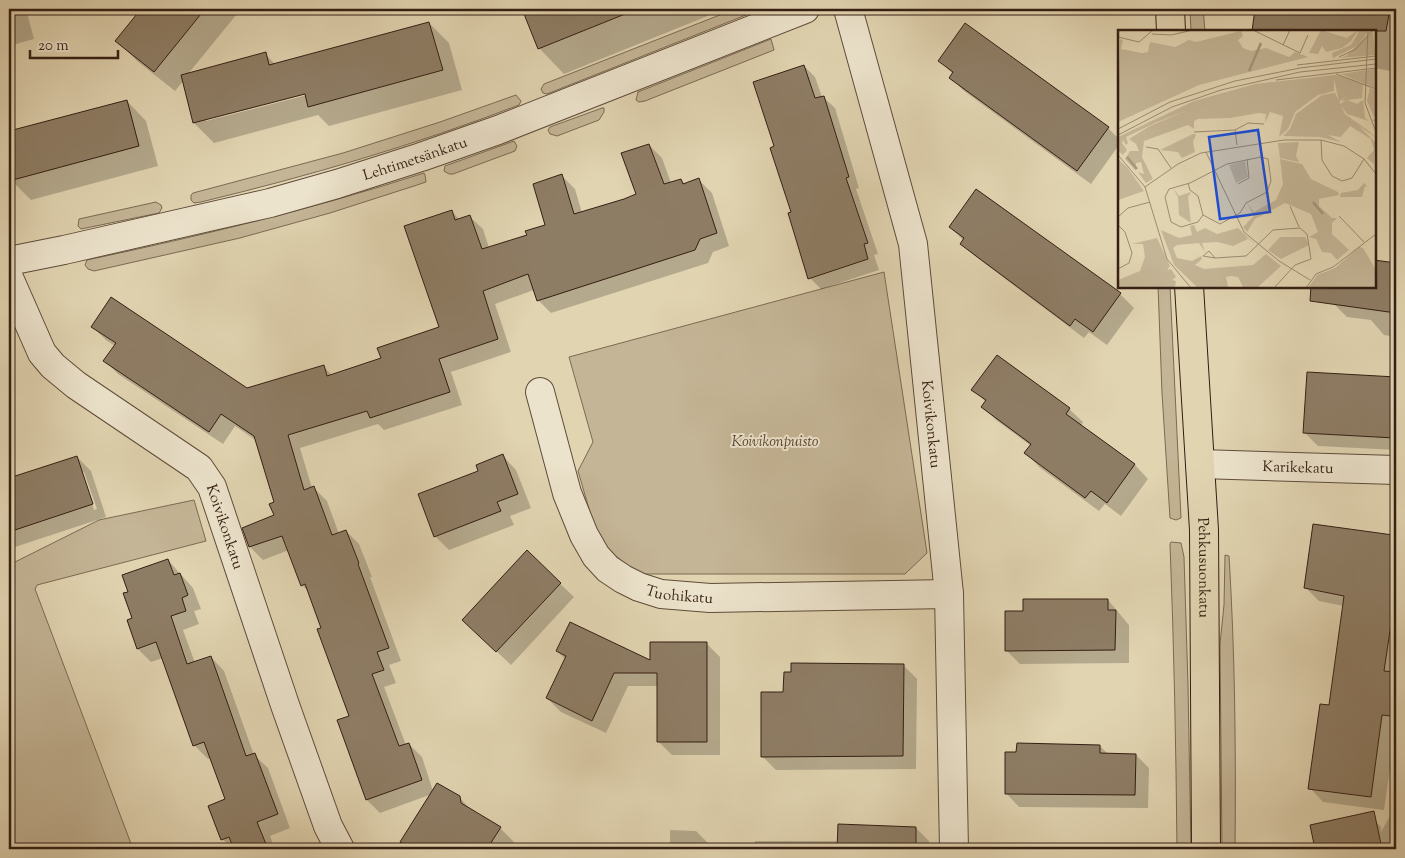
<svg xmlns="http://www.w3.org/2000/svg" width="1405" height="858" viewBox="0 0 1405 858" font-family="'Sorts Mill Goudy',serif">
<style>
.green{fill:#c4b596;stroke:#7c6a54}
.shadow{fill:#0003;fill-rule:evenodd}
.building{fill:#8e7d65;stroke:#341e13}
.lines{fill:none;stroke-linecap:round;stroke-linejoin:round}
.minor-casing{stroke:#5f4c3a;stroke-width:30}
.major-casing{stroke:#341e13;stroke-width:30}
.minor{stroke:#ece3cc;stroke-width:28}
.major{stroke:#e1d4b1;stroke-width:28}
.labels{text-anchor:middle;stroke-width:4;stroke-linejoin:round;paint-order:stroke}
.street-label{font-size:15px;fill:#341e13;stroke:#ece3cc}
.park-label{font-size:15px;font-style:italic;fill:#584434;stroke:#ece3cc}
.inset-river{fill:none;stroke:#a6967b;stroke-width:2.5}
.inset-road{fill:none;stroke:#9c8b72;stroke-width:1}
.view{fill:#1d4ed8;fill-opacity:0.15;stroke:#1d4ed8;stroke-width:2.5}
.inset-edge{fill:none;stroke:#341e13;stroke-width:2.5}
</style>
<rect width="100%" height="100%" fill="#e1d4b1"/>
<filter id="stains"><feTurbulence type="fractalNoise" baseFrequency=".004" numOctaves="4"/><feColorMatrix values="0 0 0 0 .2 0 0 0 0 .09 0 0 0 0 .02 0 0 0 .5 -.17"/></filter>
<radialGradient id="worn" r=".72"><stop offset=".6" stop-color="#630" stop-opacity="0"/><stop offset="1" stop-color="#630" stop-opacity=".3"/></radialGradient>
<g class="green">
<polygon points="735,9 761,9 547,94 543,93 541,89 544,84"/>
<polygon points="1190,9 1203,9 1205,31 1191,31"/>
<polygon points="771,39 774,50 645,101 639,102 636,100 638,92"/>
<path d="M516 95 521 101 519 105C415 145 309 176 201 202L194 203 191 200V195L193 193 343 153 440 122Z"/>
<polygon points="602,108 604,108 604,112 599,120 557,136 550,134 548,130 550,127"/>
<polygon points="514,141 517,146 515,151 453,174 449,174 444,171 445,166"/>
<path d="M424 173 425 175 426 182 414 186 330 213 240 238 94 271 88 269 85 265 87 260C200 236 313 209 424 173Z"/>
<polygon points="156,202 161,205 162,208 159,213 81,229 78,226 79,219"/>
<polygon points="884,272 927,553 905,574 639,574 599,543 578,471 593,442 569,357"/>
<polygon points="1158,286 1170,286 1181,518 1176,520 1170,518 1162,393"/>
<polygon points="194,500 206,541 37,585 35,589 133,849 9,849 9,565 99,520"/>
<path d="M1171 542 1181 543 1184 557 1188 685 1191 849H1177C1176 748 1174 646 1170 544Z"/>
<path d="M1225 555 1229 556C1235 653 1236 751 1235 849H1222L1220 644 1224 605Z"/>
</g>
<g class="shadow">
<polygon points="9,9 26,9 34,39 9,46"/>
<path d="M142 9H241L188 74 265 54 276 65 429 23 449 43 462 90 329 126 318 115 214 143 194 123 184 80 175 91 137 61 117 41ZM310 91 311 94 206 121V119Z"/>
<polygon points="523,9 725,9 564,74 539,48"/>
<polygon points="1257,9 1389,9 1396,16 1396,72 1374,68 1374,31 1253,31"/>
<polygon points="940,61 1108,128 1119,139 1119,145 1091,184 964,91 951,78 953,74"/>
<polygon points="804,66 815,77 822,97 823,97 835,108 859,188 856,189 878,254 874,255 879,270 821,289 810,278 775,147"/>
<polygon points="127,101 146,121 158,166 31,200 11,180 9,170 9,132"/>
<polygon points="649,145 662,158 671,183 681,180 685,184 699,180 712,193 729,246 713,252 708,263 551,313 538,300 534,290 495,304 511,352 451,372 462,405 384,430 378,424 300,448 312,488 314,488 327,501 339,534 346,531 359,544 372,577 370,577 401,661 389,665 396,683 384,687 406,745 409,744 422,757 433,791 459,797 473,812 500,828 514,842 509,849 410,849 402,842 432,794 380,813 367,800 339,721 351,716 310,593 302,585 289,550 263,560 250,547 275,516 276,502 257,441 235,426 223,444 118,374 105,361 115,346 106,340 93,327 247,390 323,366 332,375 382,359 441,328 451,211 460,220 469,216 483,229 489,248 528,236 547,226 562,176 575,189 582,213 637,195"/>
<polygon points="950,227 1120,294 1134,308 1107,345 1089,332 1084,338 976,257 962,244 964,241"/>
<polygon points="1374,261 1396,264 1396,337 1384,335 1371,320 1347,317 1333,303 1374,286"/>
<polygon points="1308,373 1396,378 1396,450 1318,446 1305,433"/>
<polygon points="973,390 1069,409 1083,422 1081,426 1135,465 1148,479 1121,516 1105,504 1099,511 1039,467 1026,453 1031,446 996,420 983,407 986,402"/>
<polygon points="503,456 516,470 531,508 510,516 514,525 449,550 435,536 480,472"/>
<path d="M77 457 91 471 106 517 9 549V480ZM81 472H84L97 509 94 510Z"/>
<polygon points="1392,536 1396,540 1396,728 1384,810 1323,802 1310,788 1330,707 1344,606 1319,601 1305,587"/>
<polygon points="527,552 574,597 511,665 478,634"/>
<polygon points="168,560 193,588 201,609 194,611 199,624 183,630 195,663 211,657 224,671 254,755 268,768 290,828 270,836 275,849 233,849 222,839 227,800 211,758 208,759 194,745 163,658 151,662 138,649 128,621 134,619"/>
<polygon points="1108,600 1129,625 1129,663 1020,664 1006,650 1025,612"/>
<polygon points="706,643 720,657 720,755 672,755 658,741 658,686 628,686 606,733 561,712 547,698 565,659 557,651 651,662"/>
<polygon points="903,665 917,679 916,769 776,770 762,756 785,693"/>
<polygon points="1100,746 1108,754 1136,755 1149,768 1148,808 1019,807 1006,793"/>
<polygon points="1395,807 1396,807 1396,849 1317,849 1312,826 1368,813 1381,827 1381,832"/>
<polygon points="916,828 929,841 929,849 755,849 755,841 839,841"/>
<polygon points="670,830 696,831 709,844 709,849 670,849"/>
</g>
<g class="building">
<polygon points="141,9 205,9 154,72 115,41"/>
<polygon points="522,9 635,9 635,10 538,49"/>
<polygon points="1255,9 1390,9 1386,31 1252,31"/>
<polygon points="429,22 443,70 308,107 305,94 193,123 181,75 266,52 269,65"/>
<polygon points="965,23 1109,127 1077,171 949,78 953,72 938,61"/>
<polygon points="804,65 815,98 824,96 849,177 846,178 868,243 864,244 868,259 808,279 788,213 791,212 770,148 774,146 753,82"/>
<polygon points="127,100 139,146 9,181 9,131"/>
<polygon points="649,144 664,184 681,179 683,184 699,178 717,233 700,239 695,250 537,301 528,274 483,291 498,339 439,359 450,392 370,418 367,411 288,435 304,490 314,486 332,535 346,530 359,563 358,564 389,648 377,652 384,670 372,674 399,746 409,743 422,780 366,800 337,720 349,716 317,629 321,628 305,584 301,586 282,536 249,547 242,528 274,515 269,504 274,502 254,436 221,414 209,432 103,361 116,343 91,327 111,297 247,388 324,365 327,376 381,358 377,348 439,327 404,226 452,210 455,220 470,215 482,249 527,235 525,231 545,225 533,184 562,174 574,214 624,199 636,194 621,153"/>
<polygon points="976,189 1121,293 1093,332 1075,319 1070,326 960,244 964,238 949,227"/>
<polygon points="1374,260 1396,263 1396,313 1310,301 1311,286 1374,286"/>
<polygon points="997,355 1070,408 1066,414 1135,464 1107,503 1091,491 1085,498 1024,453 1031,444 981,407 986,400 971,390"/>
<polygon points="1307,372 1396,377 1395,438 1303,433"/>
<polygon points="503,454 518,494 497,502 501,511 434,537 418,494 478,471 476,465"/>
<polygon points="77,456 93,504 9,532 9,478"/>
<polygon points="1313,524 1393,535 1391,546 1396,547 1396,598 1395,597 1384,671 1396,672 1396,677 1391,716 1382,715 1371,797 1308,789 1320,704 1329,705 1344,596 1304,588"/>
<polygon points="527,550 561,583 496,652 462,620"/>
<polygon points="168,559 174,575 180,573 188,595 182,598 186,611 171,616 187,664 211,656 246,756 255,753 278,814 257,822 268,849 234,849 229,837 221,840 208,806 225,799 204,742 193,746 156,642 137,649 127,620 132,618 123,593 128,592 122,575"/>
<polygon points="1023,599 1108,599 1108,610 1116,610 1115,650 1005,651 1005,611 1023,611"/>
<polygon points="570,622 650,660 650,642 707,642 707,742 657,742 657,673 614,673 592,721 546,698 566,656 556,651"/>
<polygon points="791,663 904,664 903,756 761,757 761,692 783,692 784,672 791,672"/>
<polygon points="1017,743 1100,745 1100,753 1136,754 1135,795 1005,794 1005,752 1016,752"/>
<polygon points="437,783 460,796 461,803 501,827 487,849 413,849 400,842"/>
<polygon points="1374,811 1382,849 1315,849 1310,825"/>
<polygon points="838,824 916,827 916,849 837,849"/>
</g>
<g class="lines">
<defs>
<g id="minor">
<path id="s1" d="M848 9 913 244 949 594 954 849"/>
<path id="s2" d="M9 261 64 250 270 203 337 184 421 157 498 130 805 9"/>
<path id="s3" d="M9 278 42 353 53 366 76 385 199 468 212 487 285 705 328 826 340 849"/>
<path id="s4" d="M540 392 567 493 584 535 596 556 608 569 623 579 639 587 661 594 710 598 949 594"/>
<path id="s5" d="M1200 464 1396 470"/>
</g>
<g id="major">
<polyline points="1170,9 1171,31"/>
<path id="s6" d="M1189 286 1204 530 1206 849"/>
</g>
</defs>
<use href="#minor" class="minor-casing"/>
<use href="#major" class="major-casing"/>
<use href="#minor" class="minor"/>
<use href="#major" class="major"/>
</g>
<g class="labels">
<g class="street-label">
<text dy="5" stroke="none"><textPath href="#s2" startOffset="419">Lehtimetsänkatu</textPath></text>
<text dy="5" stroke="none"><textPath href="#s1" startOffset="425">Koivikonkatu</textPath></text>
<text dy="5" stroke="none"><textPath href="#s5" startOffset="98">Karikekatu</textPath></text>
<text dy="5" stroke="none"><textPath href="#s3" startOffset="342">Koivikonkatu</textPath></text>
<text dy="5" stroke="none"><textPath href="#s6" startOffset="282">Pehkusuonkatu</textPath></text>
<text dy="5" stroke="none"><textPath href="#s4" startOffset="269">Tuohikatu</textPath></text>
</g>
<g class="park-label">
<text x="775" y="446">Koivikonpuisto</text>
</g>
</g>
<g transform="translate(1118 30)">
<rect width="258" height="258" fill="#e1d4b1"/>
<path d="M203 0 229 8 240 0 233 11 224 18 208 22 204 16 200 24 191 23ZM242 0 250 2 239 16 215 28 214 23 233 15ZM255 0 257 25 222 28 228 26ZM123 1 125 6 120 10 125 18 133 21 148 18 171 27 177 22 190 27 81 55 0 92 2 9 5 10 3 19 24 23 30 22 32 12 57 17 71 10 78 12ZM257 39V58L223 44ZM217 45 234 49 257 60V92L253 90 257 89 249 71 252 58 245 55 244 68 224 71 227 67 221 72 216 48V61L200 65 177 82 170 99 161 107 165 86 152 82 147 93 148 84 141 83 112 88 80 89 76 91V99L70 95 26 111 24 127 35 149 28 153 20 142 26 144 23 132 18 133V141L7 129 12 121H21L18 114 11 109 32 96 70 80 39 92 8 107 10 113 8 115 5 110 4 113 9 120 5 125 0 121V107L76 71 137 54ZM217 63 227 84 252 102 257 107 241 96 257 112 256 134 249 128 256 120 253 109 232 96 223 107 210 105 223 112 201 107 165 106 172 99 178 84 204 65ZM229 70 239 74 245 70 247 88 251 91 229 84 222 74ZM75 104H78L75 112 77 122 64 128 60 122 42 120ZM181 112 178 126 181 132 162 128 160 113ZM0 129 9 137 26 161 0 170ZM162 129 184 134 193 149 220 162 221 165 201 169V176L214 188H219L214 193V204L231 220 219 230 213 223 204 222 198 209 191 207 200 202 193 184 167 173 137 189 129 202 125 197 136 186 129 173 136 182 158 170 165 154ZM127 131 130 147 118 153 111 135ZM246 153 250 157 247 156 244 167H222L223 163 240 160ZM55 158 61 166 73 162 70 167 73 193 61 185 60 167ZM76 195 79 202 87 198 99 204 120 198 138 215 126 205 130 209 115 216 99 212 84 213 87 222 81 213 59 215 55 218 59 228 74 231 83 226 84 229 77 235 86 239 135 235 148 224 163 236 140 257H125L120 247 113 246 108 247 110 257H79L56 235 43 200 61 208 74 205 72 196ZM162 207H187L191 215 163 229 150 220ZM39 208 52 236 49 240 53 239 58 247 54 250 58 251 57 257 0 258V250L22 241 27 227 25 214H14ZM241 217 245 218 257 238V257L190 258 199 245 217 238Z" fill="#c4b596"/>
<path class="inset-river" d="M131 41 143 13M9 127 19 139M195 172 205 184"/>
<path class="inset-road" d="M135 0 182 23 190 5M250 0 247 73 258 102M34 4 53 5 75 0M0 7 21 12 35 0M165 15 172 0M221 27 238 19 254 0M179 35 258 26M218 44 258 59M158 50 258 38M0 99 52 72 117 51 182 38 258 29M117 100 130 93 146 94M76 102 117 100 119 115M0 105 54 77 103 60 182 42 258 34M203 110 204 130 214 146 224 151 234 148 246 129M28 117 40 119 53 138M88 122 126 202 161 231 192 250M0 125 27 157 60 134 83 123 166 110H203L226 116 246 129 258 144M70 153 72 160 80 166 85 185 102 194 122 183 128 173 149 162 153 151 150 129 143 127 109 134 72 153 51 159 47 167 53 192 63 197 80 192 85 185M120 154 131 148 129 129M27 157 49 229 73 258M172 176 181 197M221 186 246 212M0 187 10 178 32 172M0 195 7 202 14 223 11 233 0 239M97 228 85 226 91 221 97 228 128 226 155 200 182 198 189 204 193 229 177 235 156 258M188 258 198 244 215 237 258 204"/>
<path class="view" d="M140 100 152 182 102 189 91 107Z"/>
<rect width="258" height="258" class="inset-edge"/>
</g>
<rect width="1405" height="858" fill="none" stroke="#e1d4b1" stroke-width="30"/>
<rect x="10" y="10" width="1385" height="838" fill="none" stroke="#341e13" stroke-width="2.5"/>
<rect x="15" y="15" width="1375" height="828" fill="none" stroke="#341e13"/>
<path d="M30 50v8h88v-8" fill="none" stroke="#341e13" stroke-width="2.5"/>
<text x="38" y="50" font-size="15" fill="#341e13" stroke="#ece3cc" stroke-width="4" paint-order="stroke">20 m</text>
<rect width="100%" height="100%" filter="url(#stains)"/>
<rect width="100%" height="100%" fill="url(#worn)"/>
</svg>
